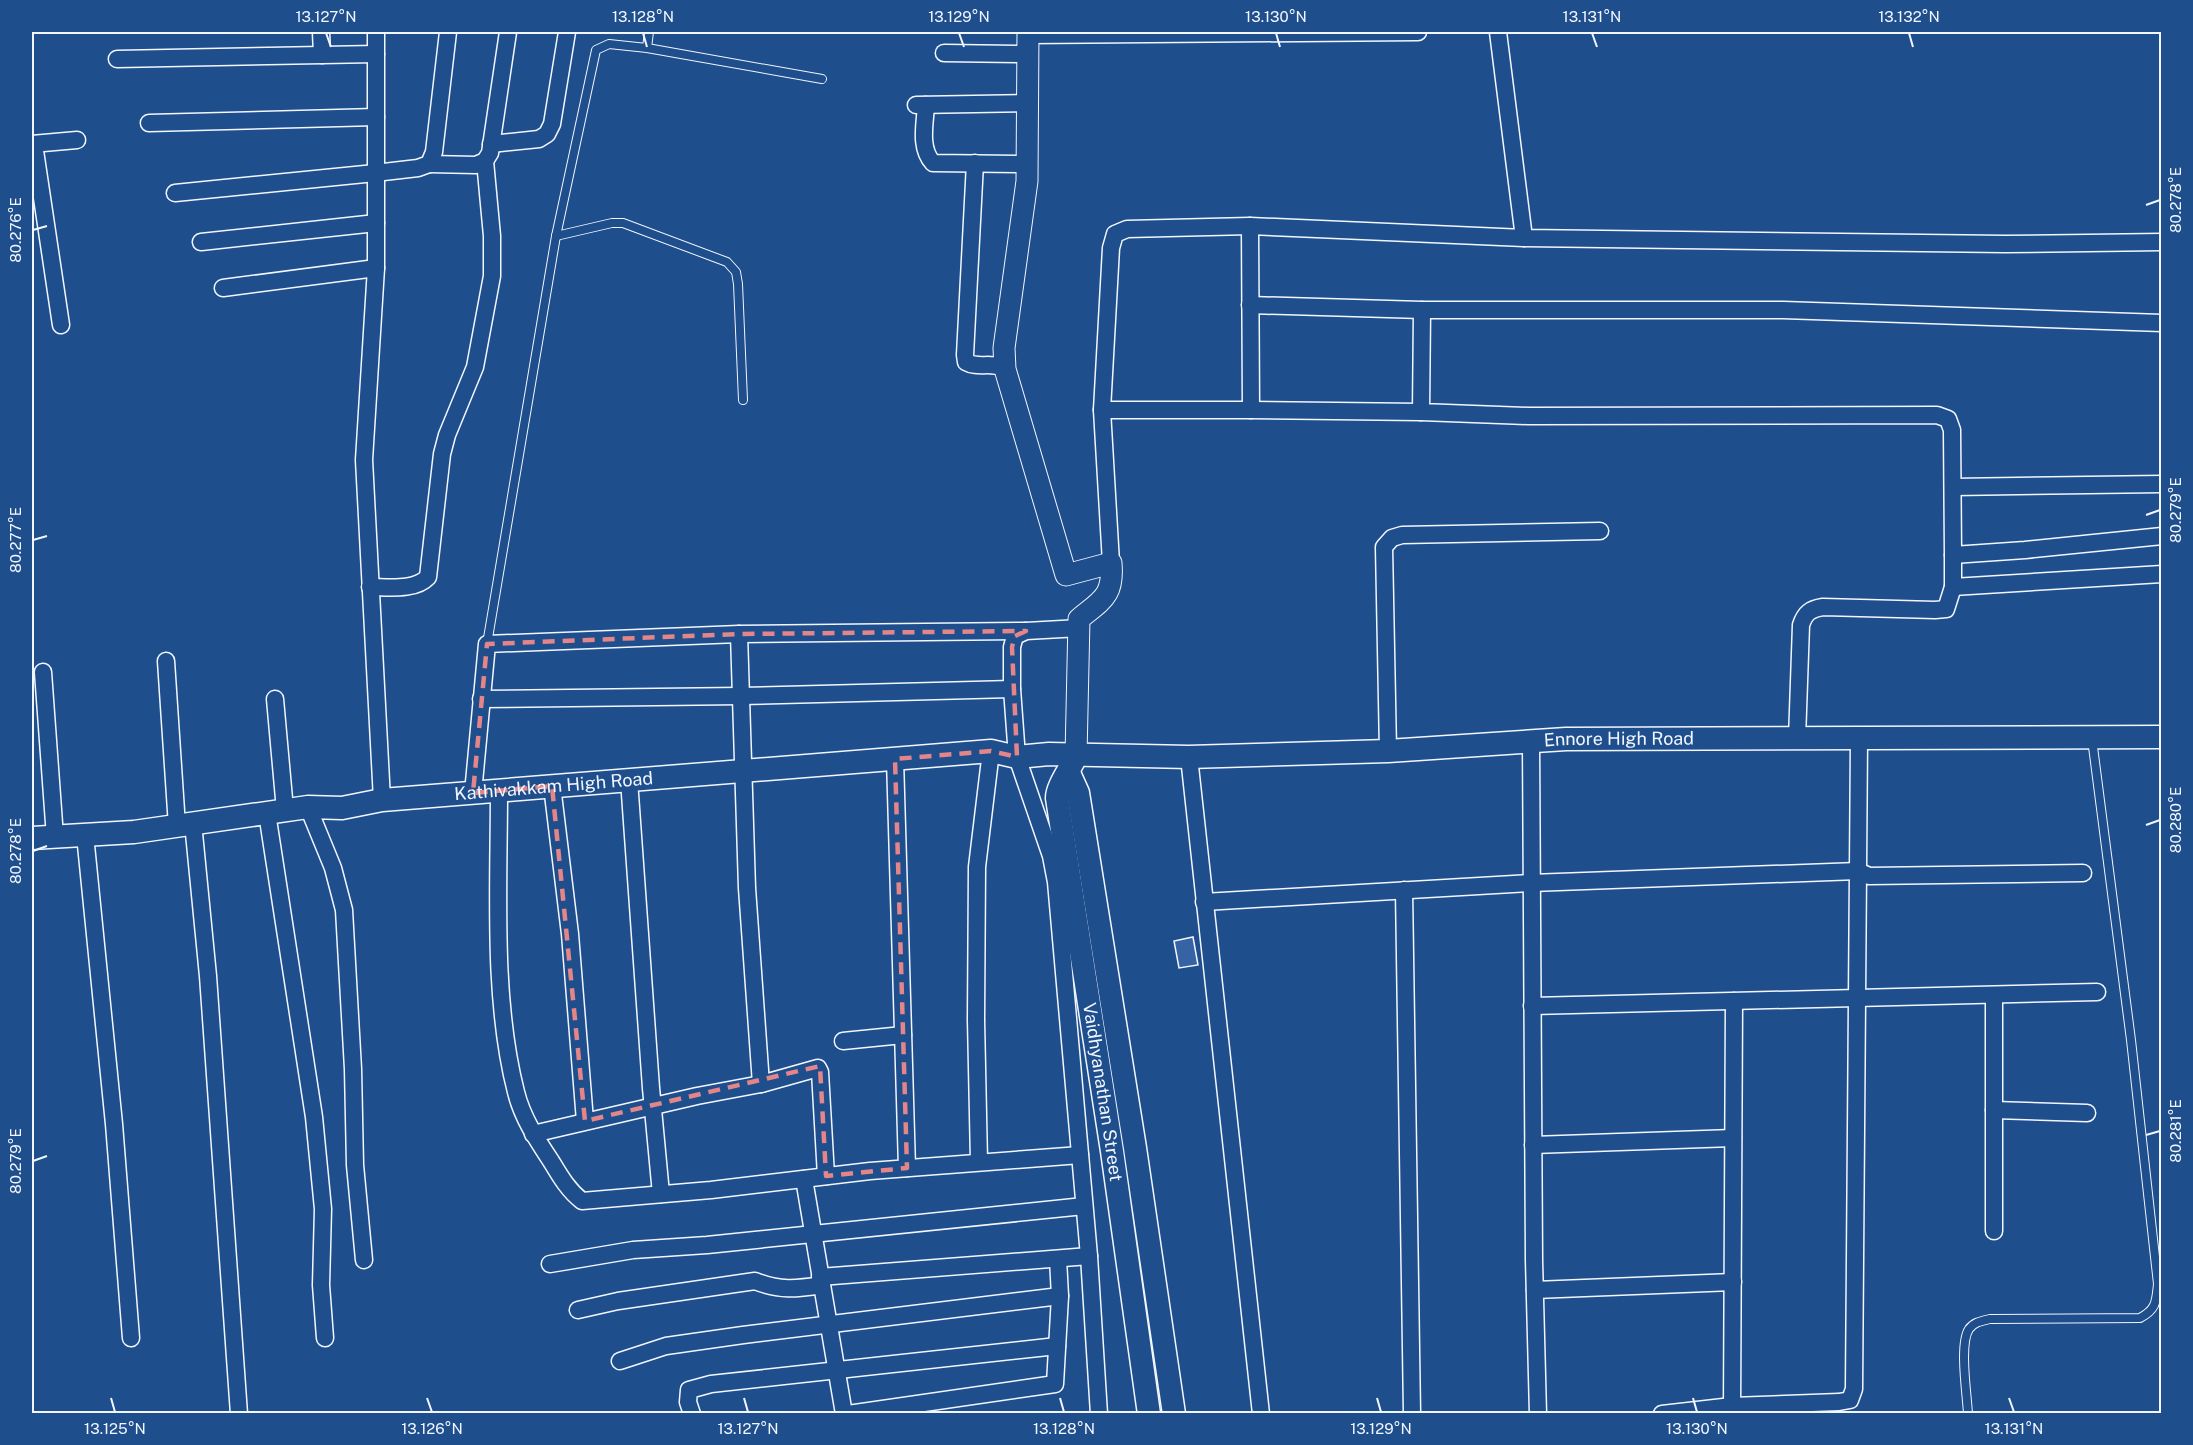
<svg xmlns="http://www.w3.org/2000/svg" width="2193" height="1445" viewBox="0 0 2193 1445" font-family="'Public Sans',sans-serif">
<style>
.building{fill:#3563a3;stroke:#f2f6ff;stroke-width:1.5}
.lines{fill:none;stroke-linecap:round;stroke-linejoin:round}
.service-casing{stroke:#f2f6ff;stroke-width:10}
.minor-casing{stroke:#f2f6ff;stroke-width:19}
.tertiary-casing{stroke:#f2f6ff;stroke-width:23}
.secondary-casing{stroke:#f2f6ff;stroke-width:25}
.service{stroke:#1f4e8c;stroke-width:8}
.minor{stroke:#1f4e8c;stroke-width:16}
.tertiary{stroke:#1f4e8c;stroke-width:21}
.secondary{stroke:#1f4e8c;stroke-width:22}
.marked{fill:none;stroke:#e38589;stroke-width:4.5;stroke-dasharray:12 8;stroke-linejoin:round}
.ticks{fill:none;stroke:#f2f6ff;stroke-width:2}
.labels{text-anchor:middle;stroke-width:4.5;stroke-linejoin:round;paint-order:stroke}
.street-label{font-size:18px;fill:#f2f6ff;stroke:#1f4e8c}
.neatline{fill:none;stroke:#f2f6ff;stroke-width:2}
.ticks-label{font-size:15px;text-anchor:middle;fill:#f2f6ff}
</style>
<rect width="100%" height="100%" fill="#1f4e8c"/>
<polygon class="building" points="1193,937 1198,965 1179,968 1174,941"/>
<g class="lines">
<defs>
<g id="service">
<polyline points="647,48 822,79"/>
<polyline points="556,236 612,223 623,223 727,262 736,272 738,284 743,400"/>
<polyline points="487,644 556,236 596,50 609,44 647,48 649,32"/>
<path d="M1968 1414C1967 1394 1959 1344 1969 1329 1974 1322 1982 1321 1990 1319L2140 1318C2157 1309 2156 1301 2158 1284L2131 1040 2092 739"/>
</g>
<g id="minor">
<polyline points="321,32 322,55 376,54"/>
<polyline points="376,32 376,268 364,460 382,800"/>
<polyline points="1498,32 1524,238 2005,244 2162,242"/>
<polyline points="1028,35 1418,32"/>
<polyline points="944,53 1028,54"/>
<polyline points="117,59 322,55"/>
<polyline points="916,105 1028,103"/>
<path d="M926 105C925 124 919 148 933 163L1028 164"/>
<polyline points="149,123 376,117"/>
<polyline points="32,144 77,140"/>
<polyline points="34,144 61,325"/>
<polyline points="491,144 539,139 547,134 552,124 567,32"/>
<path d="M975 163 965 355 966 362C978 369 992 361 1005 369"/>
<polyline points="429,164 476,165 485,161 490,153 508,32"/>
<polyline points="175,193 375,173 418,168 429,164 434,152 448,32"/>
<polyline points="201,242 376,223"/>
<polyline points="223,288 376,268"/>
<polyline points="1250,305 1422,310 1783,310 2162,323"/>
<polyline points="1422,310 1421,412 1528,416 1937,415 1948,419 1952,430 1953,555 2025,550 2162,536"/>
<polyline points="1102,410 1111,248 1115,234 1127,229 1250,226 1524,238"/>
<polyline points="1251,410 1421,412"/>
<polyline points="1953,487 2162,484"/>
<polyline points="1111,563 1102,410 1251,410 1250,226"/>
<path d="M370 587C388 587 415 591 428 577L442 454 447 435 475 367 492 276V236L485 161"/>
<polyline points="1953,587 2162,574"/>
<polyline points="1080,628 1026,631 1015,636 1012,647 1012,689 1017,757 1051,856 1056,882 1089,1256 1099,1414"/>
<polyline points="739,634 747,888 761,1084"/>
<polyline points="166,661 177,826"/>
<polyline points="43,672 55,837"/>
<polyline points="275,699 285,810"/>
<polyline points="481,699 741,696 1012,689"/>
<path d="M1797 739 1801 625C1805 613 1810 609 1823 607L1935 610 1946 609 1953 587V555"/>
<polyline points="1531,741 1534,1260 1538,1414"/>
<polyline points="1388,751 1384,547 1392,538 1402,535 1600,531"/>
<polyline points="1189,757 1261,1414"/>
<polyline points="895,759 907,1168"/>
<polyline points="629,780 651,1088 661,1194"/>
<polyline points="552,786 570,934 585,1121"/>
<path d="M499 791C499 887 492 999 516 1092 522 1117 537 1140 551 1161 560 1176 568 1190 582 1201L711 1190 870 1171 1080 1155"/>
<polyline points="473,793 487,644 739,634 1026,631"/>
<polyline points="308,807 333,868 344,910 353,1069 355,1165 364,1260"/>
<polyline points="267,813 314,1117 323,1209 321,1285 325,1338"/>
<polyline points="193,823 208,976 239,1414"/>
<polyline points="85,835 114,1124 131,1338"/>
<polyline points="1404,890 1412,1414"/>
<polyline points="1204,902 1531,883 1858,871 1869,876 2083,873"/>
<polyline points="1532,1006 2097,992"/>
<polyline points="843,1041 903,1035"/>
<polyline points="1994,1110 2087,1113"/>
<polyline points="533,1134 697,1096 761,1084 818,1068 820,1072 826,1176"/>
<polyline points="1533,1145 1733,1138"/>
<polyline points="979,1162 976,1020 977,867 991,751"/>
<polyline points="804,1179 844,1414"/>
<polyline points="1994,1231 1994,995"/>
<polyline points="550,1264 633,1250 707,1245 1084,1206"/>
<polyline points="820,1277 1089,1256"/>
<polyline points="1535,1290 1733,1282"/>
<path d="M578 1310 618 1301 755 1281C780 1291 796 1289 822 1285"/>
<polyline points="620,1361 666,1346 743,1335 1060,1296"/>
<polyline points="692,1414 688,1402 689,1390 711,1384 1057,1346"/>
<polyline points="848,1414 1055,1384 1060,1296 1058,1259"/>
<polyline points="1662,1414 1732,1406 1839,1402 1850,1400 1854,1389 1859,739"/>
<polyline points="1732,1414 1734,1001"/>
</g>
<path id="tertiary" d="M1028 32 1027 181 1004 348 1005 369 1066 575 1111 563C1114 596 1102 600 1079 619L1076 756"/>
<g id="secondary">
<path id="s1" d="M1076 756C1071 768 1057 786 1057 798L1112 1151 1149 1414"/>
<polyline points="1069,773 1078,793 1135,1148 1174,1414"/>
<path id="s2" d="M32 838 134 832 308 807 342 808 382 800 991 751 1017 757 1049 754 1189 757 1388 751 1566 739 2162 737"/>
</g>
</defs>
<use href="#service" class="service-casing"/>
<use href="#minor" class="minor-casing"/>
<use href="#tertiary" class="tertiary-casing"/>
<use href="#secondary" class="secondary-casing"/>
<use href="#service" class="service"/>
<use href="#minor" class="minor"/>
<use href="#tertiary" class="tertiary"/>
<use href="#secondary" class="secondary"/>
</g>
<path class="marked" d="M1026 631 1015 636 1012 647 1017 757 991 751 895 759 907 1168 826 1176 820 1066 585 1121 552 786 473 793 487 644 739 634Z"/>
<path class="ticks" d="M326 33 331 47M643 33 647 47M959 33 964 47M1276 33 1280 47M1592 33 1597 47M1909 33 1913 47M2146 205 2160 200M33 230 47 226M2146 515 2160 510M33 540 47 536M2146 825 2160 820M33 851 47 846M2146 1135 2160 1131M33 1161 47 1156M111 1398 115 1412M427 1398 432 1412M744 1398 748 1412M1060 1398 1064 1412M1377 1398 1381 1412M1693 1398 1697 1412M2009 1398 2014 1412"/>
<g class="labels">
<g class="street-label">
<text dy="6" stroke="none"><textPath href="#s2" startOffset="1593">Ennore High Road</textPath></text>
<text dy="6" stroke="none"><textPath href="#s2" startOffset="525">Kathivakkam High Road</textPath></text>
<text dy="6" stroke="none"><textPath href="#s1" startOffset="344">Vaidhyanathan Street</textPath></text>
</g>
</g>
<rect width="2193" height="1445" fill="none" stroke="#1f4e8c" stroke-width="66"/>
<rect x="33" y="33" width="2127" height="1379" class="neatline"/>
<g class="ticks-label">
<text x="326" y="22">13.127°N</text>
<text x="643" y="22">13.128°N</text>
<text x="959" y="22">13.129°N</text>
<text x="1276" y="22">13.130°N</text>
<text x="1592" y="22">13.131°N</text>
<text x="1909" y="22">13.132°N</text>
<text transform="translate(2176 200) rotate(-90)" y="5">80.278°E</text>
<text transform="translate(16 230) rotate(-90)" y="5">80.276°E</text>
<text transform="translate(2176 510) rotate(-90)" y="5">80.279°E</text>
<text transform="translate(16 540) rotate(-90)" y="5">80.277°E</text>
<text transform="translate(2176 820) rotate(-90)" y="5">80.280°E</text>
<text transform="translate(16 851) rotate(-90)" y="5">80.278°E</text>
<text transform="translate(2176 1131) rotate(-90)" y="5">80.281°E</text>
<text transform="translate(16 1161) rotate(-90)" y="5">80.279°E</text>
<text x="115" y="1434">13.125°N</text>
<text x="432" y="1434">13.126°N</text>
<text x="748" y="1434">13.127°N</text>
<text x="1064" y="1434">13.128°N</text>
<text x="1381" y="1434">13.129°N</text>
<text x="1697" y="1434">13.130°N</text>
<text x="2014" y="1434">13.131°N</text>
</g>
</svg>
